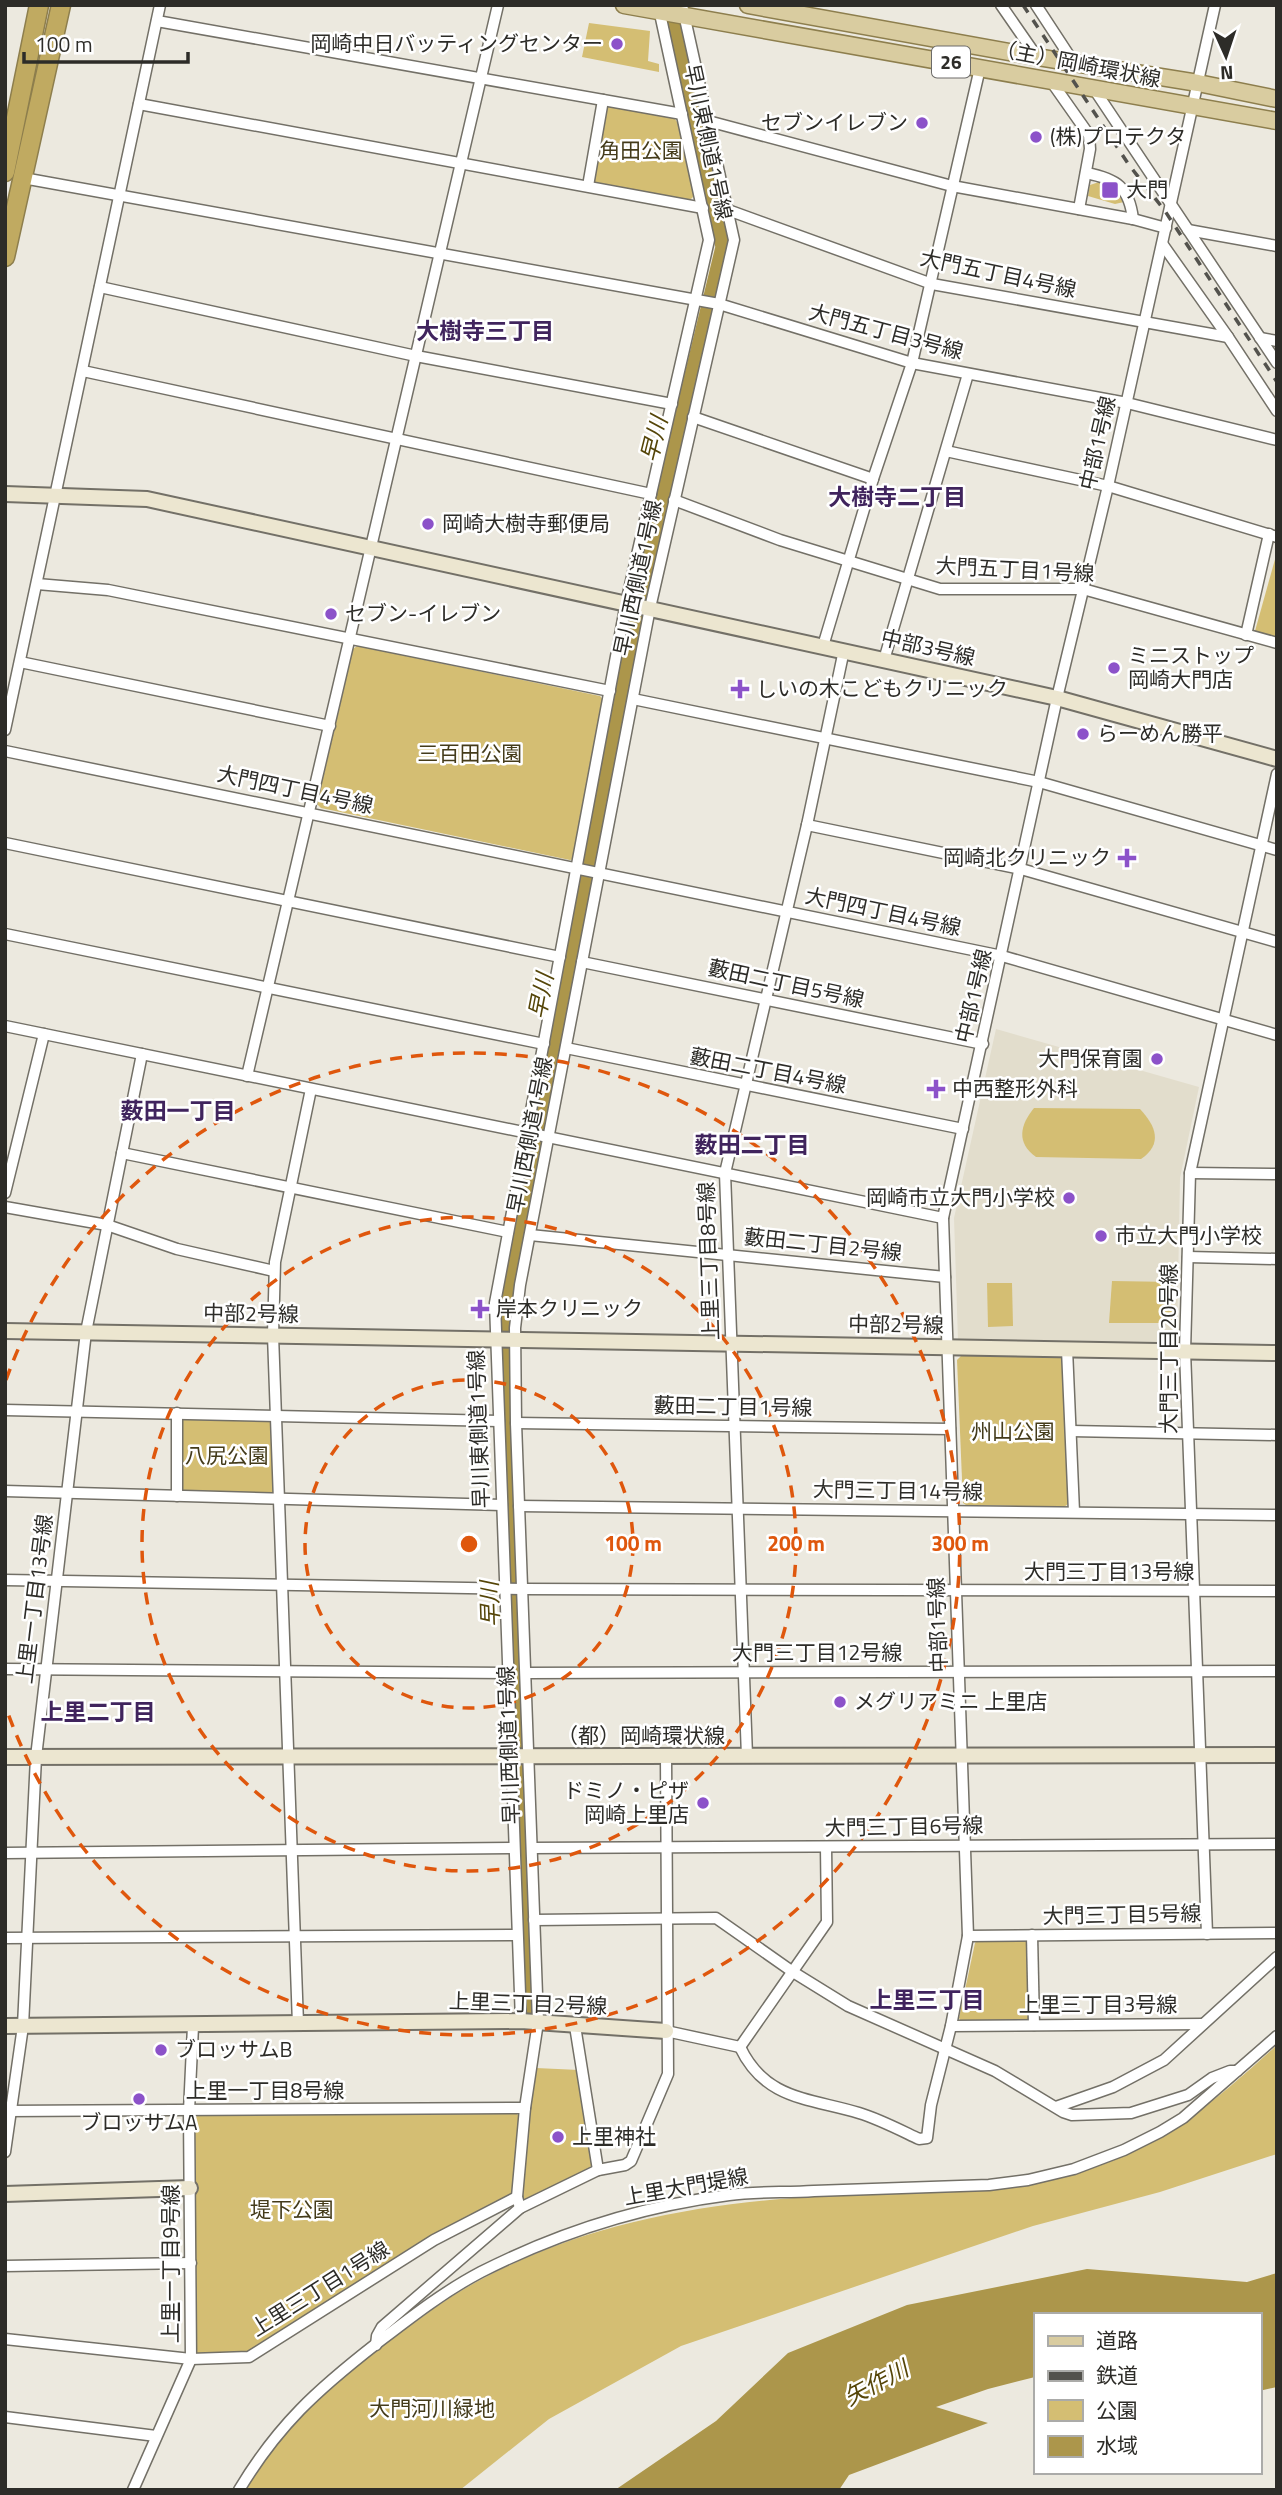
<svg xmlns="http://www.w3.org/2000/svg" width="1282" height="2495" viewBox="0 0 1282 2495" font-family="'Titillium Web','Noto Sans JP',sans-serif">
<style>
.built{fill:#e2ddcc}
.green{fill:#d4be73}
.water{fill:#ac964b}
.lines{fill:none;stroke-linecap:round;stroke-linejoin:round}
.river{stroke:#ac964b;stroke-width:19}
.street-casing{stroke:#737067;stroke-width:13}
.secondary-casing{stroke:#737067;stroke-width:18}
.primary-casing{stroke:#8d7e4d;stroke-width:19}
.highway-casing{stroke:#8d7e4d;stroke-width:21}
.street{stroke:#fff;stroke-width:10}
.secondary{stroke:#ece6d0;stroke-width:14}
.primary{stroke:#d9cca0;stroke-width:16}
.highway{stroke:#c0aa61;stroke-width:18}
.rail{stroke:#53524d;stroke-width:3.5;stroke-dasharray:9 9;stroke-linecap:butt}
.ring{fill:none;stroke:#df570d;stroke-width:3.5;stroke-dasharray:12 9}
.poi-dot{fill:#8c52c9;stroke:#fff;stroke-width:2.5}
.labels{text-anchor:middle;stroke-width:5;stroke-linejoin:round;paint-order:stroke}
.shield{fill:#fff;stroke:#6c6b68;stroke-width:2}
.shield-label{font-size:19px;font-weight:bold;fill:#2d2c28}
.poi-label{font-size:21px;fill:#2d2c28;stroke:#fff;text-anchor:start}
.street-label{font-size:21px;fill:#2d2c28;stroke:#fff}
.park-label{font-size:21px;fill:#443b1a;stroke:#fff}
.neighbourhood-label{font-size:23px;font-weight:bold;fill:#40245d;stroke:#fff}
.water-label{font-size:23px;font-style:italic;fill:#554508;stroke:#fff}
.centre{fill:#df570d;stroke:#fff;stroke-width:3.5}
.ring-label{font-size:21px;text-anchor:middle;font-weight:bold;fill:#df570d;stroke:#fff;stroke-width:5;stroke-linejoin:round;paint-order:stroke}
</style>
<rect width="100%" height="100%" fill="#ece9df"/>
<polygon class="built" points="996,1029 1199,1087 1180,1178 1177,1342 1175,1344 958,1340 954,1218"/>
<g class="green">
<polygon points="589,23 650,31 648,61 659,64 659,72 582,57"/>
<polygon points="610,106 674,118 678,123 694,196 690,200 595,182 592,178 605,109"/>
<polygon points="1102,181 1108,183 1124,202 1115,204 1088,196 1090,185"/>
<polygon points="1277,552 1277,637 1255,631"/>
<polygon points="357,646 600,696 603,700 574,859 570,860 321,808 317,804 353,649"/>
<path d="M1034 1108 1140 1109C1156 1126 1163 1144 1141 1159L1036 1157C1016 1143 1020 1125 1034 1108Z"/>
<polygon points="1112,1281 1174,1282 1173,1323 1109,1323"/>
<polygon points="987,1283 1012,1283 1013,1326 988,1327"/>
<polygon points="963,1354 1059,1356 1062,1358 1068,1504 1064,1507 966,1505 963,1503 957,1360"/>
<polygon points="184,1419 268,1421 271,1423 273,1492 271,1494 184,1491 180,1487 180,1422"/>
<polygon points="977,1940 1027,1940 1030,1943 1030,2017 1027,2020 961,2021 959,2018 975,1943"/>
<path d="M1277 2045V2154L1160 2192 1033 2226 681 2346 549 2419 460 2490H246C280 2431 328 2386 382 2346 406 2329 429 2311 454 2295 567 2226 695 2203 825 2196 913 2191 1003 2198 1087 2170 1163 2146 1219 2098 1277 2045Z"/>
<polygon points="536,2068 579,2070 594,2163 588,2169 526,2201 523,2197 529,2116"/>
<polygon points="515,2112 519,2116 513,2193 507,2198 432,2236 247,2352 200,2355 196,2352 195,2118 198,2115"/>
</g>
<polygon class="water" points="1087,2269 1247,2282 1277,2273 1277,2387 1259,2391 1259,2315 1035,2315 1035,2377 988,2389 936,2407 988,2423 849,2475 839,2490 615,2490 716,2421 788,2353 907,2305"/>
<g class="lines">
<polyline class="river" points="529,2012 505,1326 508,1291 641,594 725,247 671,5"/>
<defs>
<g id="street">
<polyline points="1001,5 1037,57"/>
<polyline points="1036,5 1074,63"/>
<polyline points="157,21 682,114"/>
<polyline points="1051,81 1089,135 1090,149 1079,209"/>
<polyline points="1094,89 1277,363"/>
<polyline points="139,104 703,208"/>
<polyline points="708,121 952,186 1133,219 1166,228"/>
<path d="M1086 173C1117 179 1129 187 1133 219"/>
<polyline points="23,178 719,304 912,363 1127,403 1277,440"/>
<polyline points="588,186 603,100"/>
<polyline points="728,210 932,284 1228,337"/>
<polyline points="1188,230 1277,246"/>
<polyline points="1163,245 1228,337 1277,411"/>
<polyline points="100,287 416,356 672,404"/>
<polyline points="1260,338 1277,341"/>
<polyline points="83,371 651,494"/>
<polyline points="693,417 873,479"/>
<polyline points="946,451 1108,486 1277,537"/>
<polyline points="674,500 780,540 940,589 1083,589 1277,643"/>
<polyline points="37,584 108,590 610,691"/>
<polyline points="1246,635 1269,534"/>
<polyline points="823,646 873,479 912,363 980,68"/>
<polyline points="884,660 968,374"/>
<polyline points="20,662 330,726"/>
<polyline points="633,699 1039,782 1277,850"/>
<polyline points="5,730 160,5"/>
<polyline points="5,751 1002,956 1277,1035"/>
<polyline points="807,825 1021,869 1277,942"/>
<polyline points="5,843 560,957"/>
<polyline points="5,934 544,1044"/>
<polyline points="582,962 983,1044"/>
<polyline points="5,1026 943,1218"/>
<polyline points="566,1048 963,1129"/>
<polyline points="247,1076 498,5"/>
<polyline points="122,1153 508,1232"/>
<polyline points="1190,1173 1277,1174"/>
<polyline points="5,1193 44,1034"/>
<polyline points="5,1207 107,1225 177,1249 274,1271"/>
<polyline points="530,1235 945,1277"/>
<polyline points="1188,1257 1277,1259"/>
<polyline points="1067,1349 1074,1512"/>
<polyline points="5,1410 499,1421"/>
<polyline points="516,1423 950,1429"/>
<polyline points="1071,1431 1277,1435"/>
<polyline points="5,1491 502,1505"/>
<polyline points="177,1496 177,1413"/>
<polyline points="519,1506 1277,1515"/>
<polyline points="5,1580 522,1589 1277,1591"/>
<polyline points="5,1669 507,1673"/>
<polyline points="526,1673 1277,1671"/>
<polyline points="747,1756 725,1173 807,825 844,650"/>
<polyline points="532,1848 1277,1844"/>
<polyline points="5,1853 514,1848"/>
<polyline points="534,1920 716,1918 793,1972 848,2006 995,2071 1063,2112 1072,2115 1131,2113 1188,2095 1212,2078 1230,2071 1237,2071"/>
<polyline points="1207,1934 1185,1351 1190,1173 1277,774"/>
<polyline points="1032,1935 1034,2025"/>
<polyline points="968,1936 1277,1933"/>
<polyline points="5,1938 517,1935"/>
<polyline points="521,2021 495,1303 626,603 709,240 659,9"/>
<polyline points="298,2024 273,1335 275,1262 311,1089"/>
<polyline points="575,2026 598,2170"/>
<polyline points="951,2026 1203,2024"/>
<polyline points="666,2031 740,2047"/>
<path d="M740 2047C765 2100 809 2098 859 2113 879 2119 900 2130 919 2139L927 2138 931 2105 951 2026 968 1936 943 1218 1057 698 1108 486 1215 5"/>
<polyline points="740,2047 827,1922 826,1847"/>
<polyline points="1056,2107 1113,2087 1164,2060 1277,1957"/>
<polyline points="6,2111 525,2108"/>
<polyline points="5,2152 23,2026 36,1757 86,1332 142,1054"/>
<polyline points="520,2208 517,2197 525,2108 538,2022 516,1423 515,1328 520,1285 650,608 734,240 682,5"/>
<polyline points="5,2266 191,2263"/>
<polyline points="5,2339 191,2359 249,2357 434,2240 517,2197"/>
<polyline points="376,2345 377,2336 382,2327 520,2208 598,2170 625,2165 631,2161 668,2074 666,1757"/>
<polyline points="5,2417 156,2436"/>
<polyline points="133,2490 191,2359 189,2111 193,2026"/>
<path d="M239 2490C278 2425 317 2390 376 2344 410 2318 443 2292 481 2272 558 2233 643 2206 729 2195 756 2191 786 2193 814 2191 872 2189 930 2187 989 2185L1028 2180 1074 2169 1124 2150 1160 2132 1183 2118 1277 2036"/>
</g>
<g id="secondary">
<polyline points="5,494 147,499 1057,698 1277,759"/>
<polyline points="5,1331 1277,1353"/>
<polyline points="5,1757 1277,1755"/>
<polyline points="5,2026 521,2021 666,2031"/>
<polyline points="5,2194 190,2188"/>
</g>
<g id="primary">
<polyline points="624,5 1277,121"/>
<polyline points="748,5 1037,57 1198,83 1277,99"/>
</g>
<g id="highway">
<polyline points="5,172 39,5"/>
<polyline points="5,257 61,5"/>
</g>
</defs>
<use href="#street" class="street-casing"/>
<use href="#secondary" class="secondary-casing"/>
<use href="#primary" class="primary-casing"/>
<use href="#highway" class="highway-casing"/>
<use href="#street" class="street"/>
<use href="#secondary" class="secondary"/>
<use href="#primary" class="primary"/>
<use href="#highway" class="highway"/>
<polyline class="rail" points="1023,5 1129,165 1165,211 1277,382"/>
</g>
<g class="ring">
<circle cx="469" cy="1544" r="164"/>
<circle cx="469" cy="1544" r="327"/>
<path d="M6 1380A491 491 0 1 1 6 1708"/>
</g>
<g class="poi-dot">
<circle cx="617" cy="44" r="7"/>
<circle cx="922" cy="123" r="7"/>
<circle cx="1036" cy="137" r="7"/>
<rect x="1101" y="181" width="18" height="18" rx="3.5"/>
<circle cx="428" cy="524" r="7"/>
<circle cx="331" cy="614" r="7"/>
<circle cx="1114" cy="668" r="7"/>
<path d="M736.5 678.5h7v7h7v7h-7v7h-7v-7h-7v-7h7z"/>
<circle cx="1083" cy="734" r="7"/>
<path d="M1123.5 847.5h7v7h7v7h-7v7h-7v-7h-7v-7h7z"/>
<circle cx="1157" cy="1059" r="7"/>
<path d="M932.5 1078.5h7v7h7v7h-7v7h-7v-7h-7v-7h7z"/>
<circle cx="1069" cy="1198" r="7"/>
<circle cx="1101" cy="1236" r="7"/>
<path d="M476.5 1298.5h7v7h7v7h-7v7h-7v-7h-7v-7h7z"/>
<circle cx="840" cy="1702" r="7"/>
<circle cx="703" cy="1803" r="7"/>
<circle cx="161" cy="2050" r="7"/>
<circle cx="139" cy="2099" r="7"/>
<circle cx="558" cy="2137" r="7"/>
</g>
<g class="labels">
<rect class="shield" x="932" y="46.5" width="38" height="31" rx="5"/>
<g class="shield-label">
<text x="951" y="69">26</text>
</g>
<g class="poi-label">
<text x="603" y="51" text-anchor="end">岡崎中日バッティングセンター</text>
<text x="908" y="130" text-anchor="end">セブンイレブン</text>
<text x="1050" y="144">(株)プロテクタ</text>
<text x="1126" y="197">大門</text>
<text x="442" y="531">岡崎大樹寺郵便局</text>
<text x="345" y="621">セブン-イレブン</text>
<text x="1128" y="663">ミニストップ<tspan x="1128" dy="24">岡崎大門店</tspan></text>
<text x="756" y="696">しいの木こどもクリニック</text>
<text x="1097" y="741">らーめん勝平</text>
<text x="1111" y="865" text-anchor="end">岡崎北クリニック</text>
<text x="1143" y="1066" text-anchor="end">大門保育園</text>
<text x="952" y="1096">中西整形外科</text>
<text x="1055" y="1205" text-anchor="end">岡崎市立大門小学校</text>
<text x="1115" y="1243">市立大門小学校</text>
<text x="496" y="1316">岸本クリニック</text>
<text x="854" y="1709">メグリアミニ 上里店</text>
<text x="689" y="1798" text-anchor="end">ドミノ・ピザ<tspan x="689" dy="24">岡崎上里店</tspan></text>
<text x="175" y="2057">ブロッサムB</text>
<text x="139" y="2130" text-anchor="middle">ブロッサムA</text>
<text x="572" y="2144">上里神社</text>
</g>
<g class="street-label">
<text transform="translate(1078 64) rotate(11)" y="7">（主）岡崎環状線</text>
<text transform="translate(708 142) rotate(78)" y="7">早川東側道1号線</text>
<text transform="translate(998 274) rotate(12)" y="7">大門五丁目4号線</text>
<text transform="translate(886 332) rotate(15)" y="7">大門五丁目3号線</text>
<text transform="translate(1098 443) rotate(-77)" y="7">中部1号線</text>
<text transform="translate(1015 570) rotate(3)" y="7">大門五丁目1号線</text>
<text transform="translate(638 578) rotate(-78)" y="7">早川西側道1号線</text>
<text transform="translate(928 648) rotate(13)" y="7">中部3号線</text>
<text transform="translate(295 790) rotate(12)" y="7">大門四丁目4号線</text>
<text transform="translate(883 912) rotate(12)" y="7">大門四丁目4号線</text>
<text transform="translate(786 984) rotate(12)" y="7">藪田二丁目5号線</text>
<text transform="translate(974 996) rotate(-77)" y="7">中部1号線</text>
<text transform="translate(768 1071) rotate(11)" y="7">藪田二丁目4号線</text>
<text transform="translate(530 1135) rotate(-79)" y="7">早川西側道1号線</text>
<text transform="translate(823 1245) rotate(6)" y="7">藪田二丁目2号線</text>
<text transform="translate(709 1261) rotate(-92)" y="7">上里三丁目8号線</text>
<text transform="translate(251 1314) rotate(1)" y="7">中部2号線</text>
<text transform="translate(896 1325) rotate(1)" y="7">中部2号線</text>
<text transform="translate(1169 1349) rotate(-90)" y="7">大門三丁目20号線</text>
<text transform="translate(733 1407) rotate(1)" y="7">藪田二丁目1号線</text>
<text transform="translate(479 1429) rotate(-92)" y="7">早川東側道1号線</text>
<text transform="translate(898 1491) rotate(1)" y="7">大門三丁目14号線</text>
<text x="1109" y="1579">大門三丁目13号線</text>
<text transform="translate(35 1599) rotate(-83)" y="7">上里一丁目13号線</text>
<text transform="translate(938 1625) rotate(-92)" y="7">中部1号線</text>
<text x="817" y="1660">大門三丁目12号線</text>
<text x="641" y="1743">（都）岡崎環状線</text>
<text transform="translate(509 1745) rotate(-92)" y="7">早川西側道1号線</text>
<text transform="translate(904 1827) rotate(-1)" y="7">大門三丁目6号線</text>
<text transform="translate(1122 1915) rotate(-1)" y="7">大門三丁目5号線</text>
<text transform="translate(528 2004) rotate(2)" y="7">上里三丁目2号線</text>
<text x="1098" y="2012">上里三丁目3号線</text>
<text x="265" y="2098">上里一丁目8号線</text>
<text transform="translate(686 2187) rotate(-10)" y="7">上里大門堤線</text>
<text transform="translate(171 2264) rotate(-90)" y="7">上里一丁目9号線</text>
<text transform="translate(320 2289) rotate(-32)" y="7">上里三丁目1号線</text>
</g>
<g class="park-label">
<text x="641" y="158">角田公園</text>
<text x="470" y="761">三百田公園</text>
<text x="1013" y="1439">州山公園</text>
<text x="227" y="1463">八尻公園</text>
<text x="292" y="2217">堤下公園</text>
<text x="432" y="2416">大門河川緑地</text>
</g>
<g class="neighbourhood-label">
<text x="485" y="339">大樹寺三丁目</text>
<text x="897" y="505">大樹寺二丁目</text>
<text x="178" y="1119">薮田一丁目</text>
<text x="752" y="1153">薮田二丁目</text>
<text x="98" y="1720">上里二丁目</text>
<text x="927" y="2008">上里三丁目</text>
</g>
<g class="water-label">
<text transform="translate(654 439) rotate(-76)" y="8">早川</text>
<text transform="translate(541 996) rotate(-79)" y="8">早川</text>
<text transform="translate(490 1604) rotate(-92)" y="8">早川</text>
<text transform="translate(876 2383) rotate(-28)" y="8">矢作川</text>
</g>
</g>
<circle cx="469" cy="1544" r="10" class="centre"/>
<g class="ring-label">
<text x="633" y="1551">100 m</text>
<text x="796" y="1551">200 m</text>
<text x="960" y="1551">300 m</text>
</g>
<rect width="1282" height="2495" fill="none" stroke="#2d2c28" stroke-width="14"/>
<rect x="1034" y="2313" width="228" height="161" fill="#ffffff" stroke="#ababa9" stroke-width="2"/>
<rect x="1048" y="2336" width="35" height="10" fill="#d9cca0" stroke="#ababa9" stroke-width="2"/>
<text x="1096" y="2348" font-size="21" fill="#2d2c28">道路</text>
<rect x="1048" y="2371" width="35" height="10" fill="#53524d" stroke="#ababa9" stroke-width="2"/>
<text x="1096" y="2383" font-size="21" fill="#2d2c28">鉄道</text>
<rect x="1048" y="2400" width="35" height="21" fill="#d4be73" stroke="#ababa9" stroke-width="2"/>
<text x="1096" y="2418" font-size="21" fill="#2d2c28">公園</text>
<rect x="1048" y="2436" width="35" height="21" fill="#ac964b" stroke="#ababa9" stroke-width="2"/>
<text x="1096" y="2453" font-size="21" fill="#2d2c28">水域</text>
<g transform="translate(1226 56) rotate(177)" stroke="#ffffff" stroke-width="5" paint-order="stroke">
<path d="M0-5L12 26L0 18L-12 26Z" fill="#2d2c28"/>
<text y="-10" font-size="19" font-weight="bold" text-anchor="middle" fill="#2d2c28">N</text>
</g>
<path d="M24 52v10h164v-10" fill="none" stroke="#2d2c28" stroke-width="3.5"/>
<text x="35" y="52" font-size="21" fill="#2d2c28" stroke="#ffffff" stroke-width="5" paint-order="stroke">100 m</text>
</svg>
